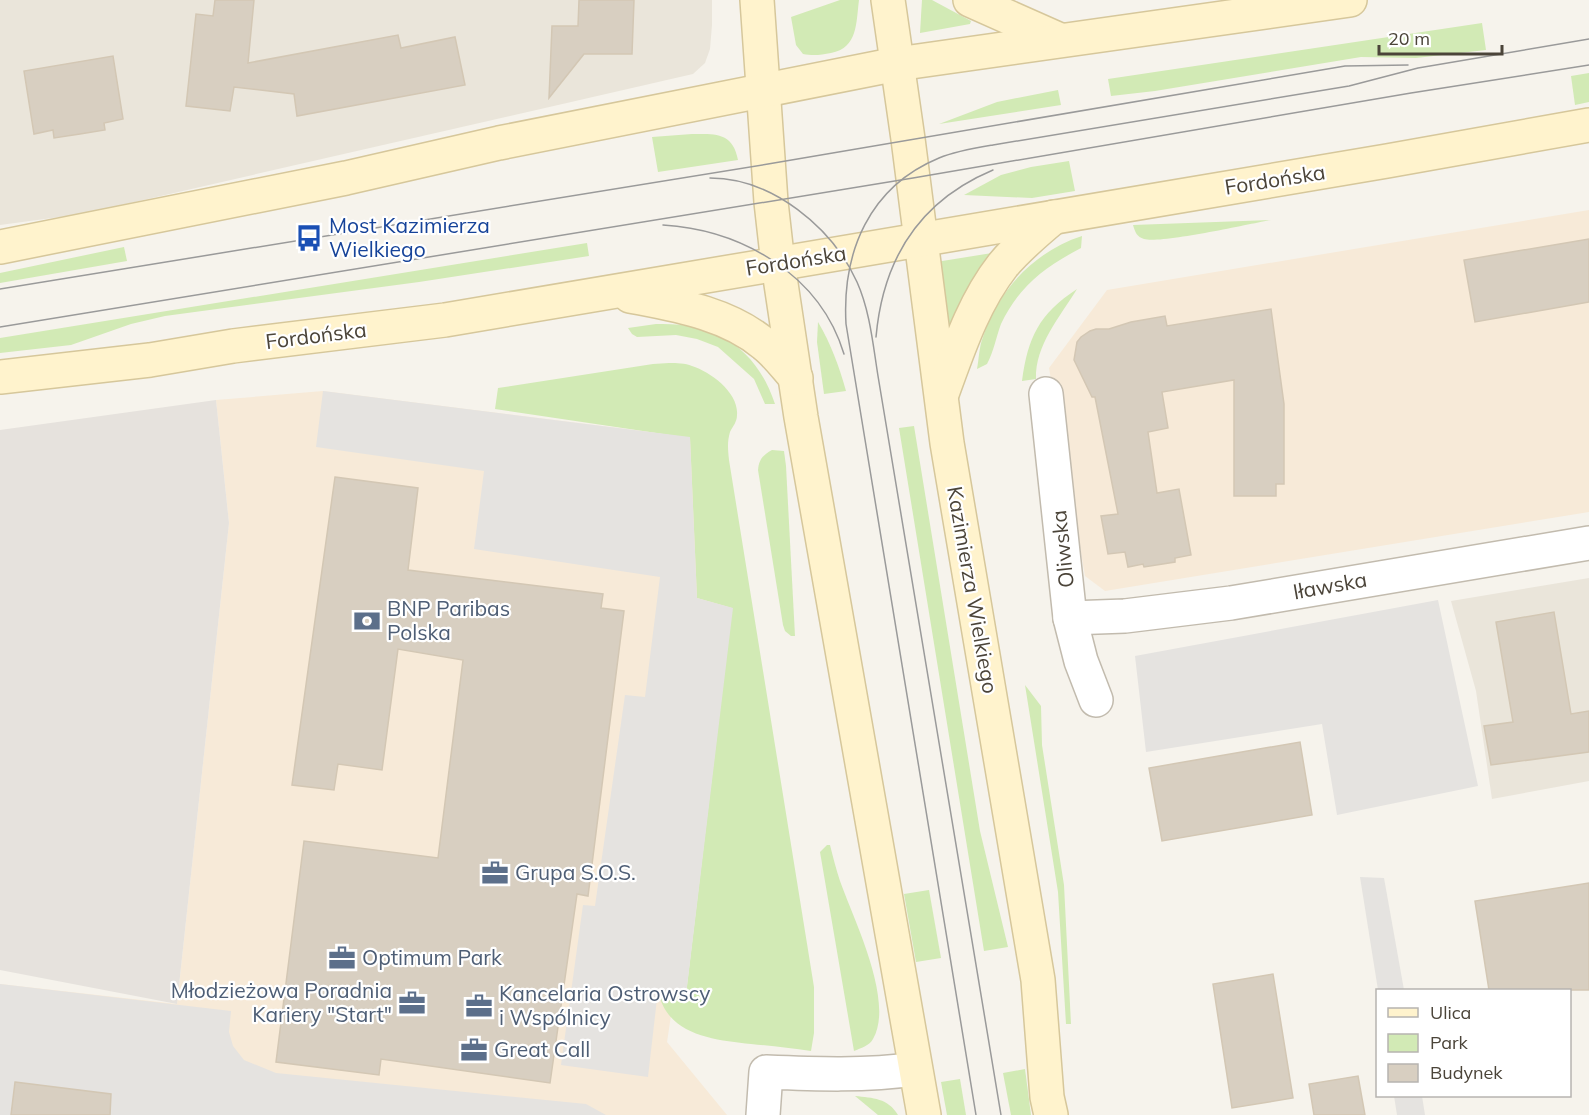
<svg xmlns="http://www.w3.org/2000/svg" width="1589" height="1115" viewBox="0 0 1589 1115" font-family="Mulish,sans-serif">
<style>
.residential{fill:#eae5da}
.commercial{fill:#f7ead8}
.industrial{fill:#e6e2dd}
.green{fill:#d2eab5}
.parking{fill:#e5e3e0}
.building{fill:#d8cfc1;stroke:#d3c7b4;stroke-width:1.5}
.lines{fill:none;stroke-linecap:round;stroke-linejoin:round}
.street-casing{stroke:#c2bbae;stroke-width:36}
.secondary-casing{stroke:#d6c79b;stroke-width:36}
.street{stroke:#fff;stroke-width:33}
.secondary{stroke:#fff3cd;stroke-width:33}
.tram{stroke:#9a9a9a;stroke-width:1.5}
.labels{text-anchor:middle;stroke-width:4.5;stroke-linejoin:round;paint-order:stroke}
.street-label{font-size:21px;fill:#4b4439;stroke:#fff}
.transit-label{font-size:21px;fill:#164399;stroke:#fff;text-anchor:start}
.service-label{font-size:21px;fill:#4e5e75;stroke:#fff;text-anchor:start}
</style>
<rect width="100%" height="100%" fill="#f6f3ec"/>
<g class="residential">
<polygon points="0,0 712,0 712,25 710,49 705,63 693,74 82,214 0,225"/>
<polygon points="1589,578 1589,781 1492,799 1476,691 1451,601"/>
</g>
<g class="commercial">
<polygon points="1589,210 1589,512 1105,591 1085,576 1049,368 1107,290"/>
<polygon points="323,391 690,437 733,608 667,1042 727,1115 0,1115 0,984 177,1004 229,523 216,400"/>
</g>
<polygon class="industrial" points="216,400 229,523 177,1004 0,970 0,430"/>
<g class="green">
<path d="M840 0H859C856 23 858 48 831 53 821 55 813 56 803 54L796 45 791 17Z"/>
<polygon points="922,0 932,0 971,21 970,24 920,33"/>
<polygon points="1482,23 1486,50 1416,58 1361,57 1155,91 1111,96 1108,79"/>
<polygon points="1589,73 1589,102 1575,105 1571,76"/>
<polygon points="1058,90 1061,105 939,124 997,102"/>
<path d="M692 134C715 134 733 132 738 160L658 172 652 137Z"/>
<polygon points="1069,161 1075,191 1032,198 964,195 1001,175 1031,167"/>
<path d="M1271 220C1249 224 1160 244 1144 239 1137 237 1135 232 1133 225Z"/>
<path d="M1082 236 1081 248C1045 267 1019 286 1001 324 996 337 994 351 987 364L977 369C979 359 979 347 983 337 998 290 1035 251 1082 236Z"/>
<polygon points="587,243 589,256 419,282 165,316 131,324 71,345 0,353 0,338"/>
<polygon points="124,247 127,261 0,283 0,273"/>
<polygon points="992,253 949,333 936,262"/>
<path d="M1077 289C1060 317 1035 345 1036 379L1022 381C1028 337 1039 314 1077 289Z"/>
<path d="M818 322C831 344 839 366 846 391L824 394 817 342Z"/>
<path d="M656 324C715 322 756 347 775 404H765L754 379 718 347 697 339 676 335 637 337 632 334 628 328Z"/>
<path d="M669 363C677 363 685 363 692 366 711 372 739 393 737 415 737 422 733 426 730 432 727 442 728 450 729 460L814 987V1033L811 1051C791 1048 771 1046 751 1044 713 1040 666 1035 658 990L686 994 732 608 697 598 690 438 495 409 498 388 653 364Z"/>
<polygon points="914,426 980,831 1008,947 984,951 899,428"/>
<path d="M772 450 784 451 786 466 795 636H791L785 631 783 625 758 470C759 459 763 455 772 450Z"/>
<polygon points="1025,685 1041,706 1042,745 1064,885 1071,1024 1066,1024 1058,892"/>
<path d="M827 845H830C833 857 836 869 840 881 853 918 895 1001 873 1039 869 1046 861 1048 854 1051L820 852Z"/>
<polygon points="929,890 941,958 916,962 904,894"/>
<polygon points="1025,1069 1031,1115 1011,1115 1003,1073"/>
<polygon points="960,1079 966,1115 947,1115 941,1082"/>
<path d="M855 1096C873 1098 888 1098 898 1115H878Z"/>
</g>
<g class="parking">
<polygon points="323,391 690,437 697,598 733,608 686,995 658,990 648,1077 561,1065 583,905 595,906 625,695 645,697 660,577 474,549 484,471 316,447"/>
<polygon points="1438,600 1478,786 1337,815 1322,724 1146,752 1135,656"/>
<polygon points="1360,877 1384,878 1404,990 1378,990"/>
<polygon points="0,984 231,1011 229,1032 233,1046 244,1060 276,1073 586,1104 606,1115 0,1115"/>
<polygon points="1394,1096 1422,1096 1425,1115 1397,1115"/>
</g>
<g class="building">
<polygon points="215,0 254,0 248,63 398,35 401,48 455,37 465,85 297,116 294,94 234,87 230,111 186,106 196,14 213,16"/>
<polygon points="579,0 634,0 632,54 584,54 549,98 552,26 578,26"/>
<polygon points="113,56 123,119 104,123 105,130 80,134 54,138 53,130 34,134 24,71"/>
<polygon points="1589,239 1589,302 1475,322 1464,260"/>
<polygon points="1271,309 1284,404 1284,484 1276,484 1276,496 1234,496 1234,380 1162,392 1168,428 1148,432 1157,493 1179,489 1191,555 1175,558 1175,562 1144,567 1143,564 1128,567 1125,552 1108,554 1101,516 1118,514 1095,397 1092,397 1074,360 1077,342 1081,337 1090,331 1096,329 1109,329 1131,322 1165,316 1167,326"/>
<polygon points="335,477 418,488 408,570 603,594 601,608 624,611 588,896 577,894 550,1083 381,1059 379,1075 276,1062 304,841 438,858 463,660 398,649 382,770 338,764 334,790 292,785"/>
<polygon points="1554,612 1571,714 1589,711 1589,752 1491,765 1484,726 1513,722 1496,622"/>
<polygon points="1300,742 1312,815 1162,841 1149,768"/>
<polygon points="1589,883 1589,990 1489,990 1475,901"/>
<polygon points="1273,974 1293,1098 1232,1108 1213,984"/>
<polygon points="1358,1076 1365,1115 1314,1115 1309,1084"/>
<polygon points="15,1082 111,1094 110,1115 11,1115"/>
</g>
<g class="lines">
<defs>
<g id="street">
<polyline points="1046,394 1070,618 1081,661 1096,700"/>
<polyline points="1070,618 1125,616 1231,603 1589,543"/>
<path d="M763 1115 766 1072C816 1074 866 1076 915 1069"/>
</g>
<g id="secondary">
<polyline points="757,0 771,202 778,264 801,417 924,1115"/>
<polyline points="888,0 908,139 947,443 1038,980 1047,1097 1051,1115"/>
<polyline points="970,0 1060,40"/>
<polyline points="0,247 346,178 499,143 897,64 1350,0"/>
<path d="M630 296C676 305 727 313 764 344 776 353 786 367 796 378"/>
<polyline points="0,377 150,360 233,346 445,320 1387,161 1589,125"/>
<path d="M943 391C959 347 974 302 1003 265 1018 247 1036 232 1054 217"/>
</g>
</defs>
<use href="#street" class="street-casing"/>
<use href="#secondary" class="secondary-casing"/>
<use href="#street" class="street"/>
<use href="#secondary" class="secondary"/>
<g class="tram">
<path d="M710 178C772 178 832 227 857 282 870 311 873 345 878 376L1001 1115"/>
<path d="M663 225C743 230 820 275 844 354"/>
<polyline points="0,289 768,164 1345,66 1408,65"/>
<polyline points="0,327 913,178 1411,93 1589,65"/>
<path d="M876 337C883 259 919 201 993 170"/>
<path d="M976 1115 846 324C842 252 869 187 939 158 956 151 975 148 993 145L1349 86 1418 68 1589 39"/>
</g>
</g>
<defs>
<symbol id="bus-bare" viewBox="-9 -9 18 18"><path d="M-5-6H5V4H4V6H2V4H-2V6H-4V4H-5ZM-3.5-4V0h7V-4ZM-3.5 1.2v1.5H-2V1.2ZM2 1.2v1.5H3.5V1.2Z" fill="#1a4fb4" stroke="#fff" stroke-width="2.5" paint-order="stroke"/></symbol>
<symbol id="bank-bare" viewBox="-9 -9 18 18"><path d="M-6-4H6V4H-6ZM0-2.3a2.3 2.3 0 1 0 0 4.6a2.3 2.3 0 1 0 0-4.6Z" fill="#5c6f8a" stroke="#fff" stroke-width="2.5" paint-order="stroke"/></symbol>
<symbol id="office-bare" viewBox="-9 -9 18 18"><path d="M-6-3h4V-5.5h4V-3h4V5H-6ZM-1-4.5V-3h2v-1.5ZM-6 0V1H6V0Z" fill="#5c6f8a" stroke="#fff" stroke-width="2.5" paint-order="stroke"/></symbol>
</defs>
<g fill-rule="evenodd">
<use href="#bus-bare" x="290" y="219" width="38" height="38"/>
<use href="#bank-bare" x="348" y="602" width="38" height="38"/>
<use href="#office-bare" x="476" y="854" width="38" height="38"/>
<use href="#office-bare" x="323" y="939" width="38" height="38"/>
<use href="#office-bare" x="393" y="984" width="38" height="38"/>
<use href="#office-bare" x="460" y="987" width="38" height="38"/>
<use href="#office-bare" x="455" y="1031" width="38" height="38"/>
</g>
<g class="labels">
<g class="street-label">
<text transform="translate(1275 180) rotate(-9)" y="7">Fordońska</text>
<text transform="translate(796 261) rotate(-9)" y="7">Fordońska</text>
<text transform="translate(316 336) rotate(-7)" y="7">Fordońska</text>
<text transform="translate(1063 549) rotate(-96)" y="7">Oliwska</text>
<text transform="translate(1330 586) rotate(-10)" y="7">Iławska</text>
<text transform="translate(972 590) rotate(80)" y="7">Kazimierza Wielkiego</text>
</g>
<g class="transit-label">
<text x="329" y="233">Most Kazimierza<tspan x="329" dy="24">Wielkiego</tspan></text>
</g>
<g class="service-label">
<text x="387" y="616">BNP Paribas<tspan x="387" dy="24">Polska</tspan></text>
<text x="515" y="880">Grupa S.O.S.</text>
<text x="362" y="965">Optimum Park</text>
<text x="392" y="998" text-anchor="end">Młodzieżowa Poradnia<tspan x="392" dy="24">Kariery "Start"</tspan></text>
<text x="499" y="1001">Kancelaria Ostrowscy<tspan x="499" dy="24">i Wspólnicy</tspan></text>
<text x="494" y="1057">Great Call</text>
</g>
</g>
<rect x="1376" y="989" width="195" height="108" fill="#ffffff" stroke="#b7b4b0" stroke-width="1.5"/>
<rect x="1388" y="1008" width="30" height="9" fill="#fff3cd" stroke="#b7b4b0" stroke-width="1.5"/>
<text x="1430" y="1019" font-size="18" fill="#4b4439">Ulica</text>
<rect x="1388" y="1034" width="30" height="18" fill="#d2eab5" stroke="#b7b4b0" stroke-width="1.5"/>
<text x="1430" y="1049" font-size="18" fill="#4b4439">Park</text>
<rect x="1388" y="1064" width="30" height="18" fill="#d8cfc1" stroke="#b7b4b0" stroke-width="1.5"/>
<text x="1430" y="1079" font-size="18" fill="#4b4439">Budynek</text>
<path d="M1379 45v9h123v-9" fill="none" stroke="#4b4439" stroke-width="3"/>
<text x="1388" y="45" font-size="18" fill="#4b4439" stroke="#ffffff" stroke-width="4.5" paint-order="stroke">20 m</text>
</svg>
